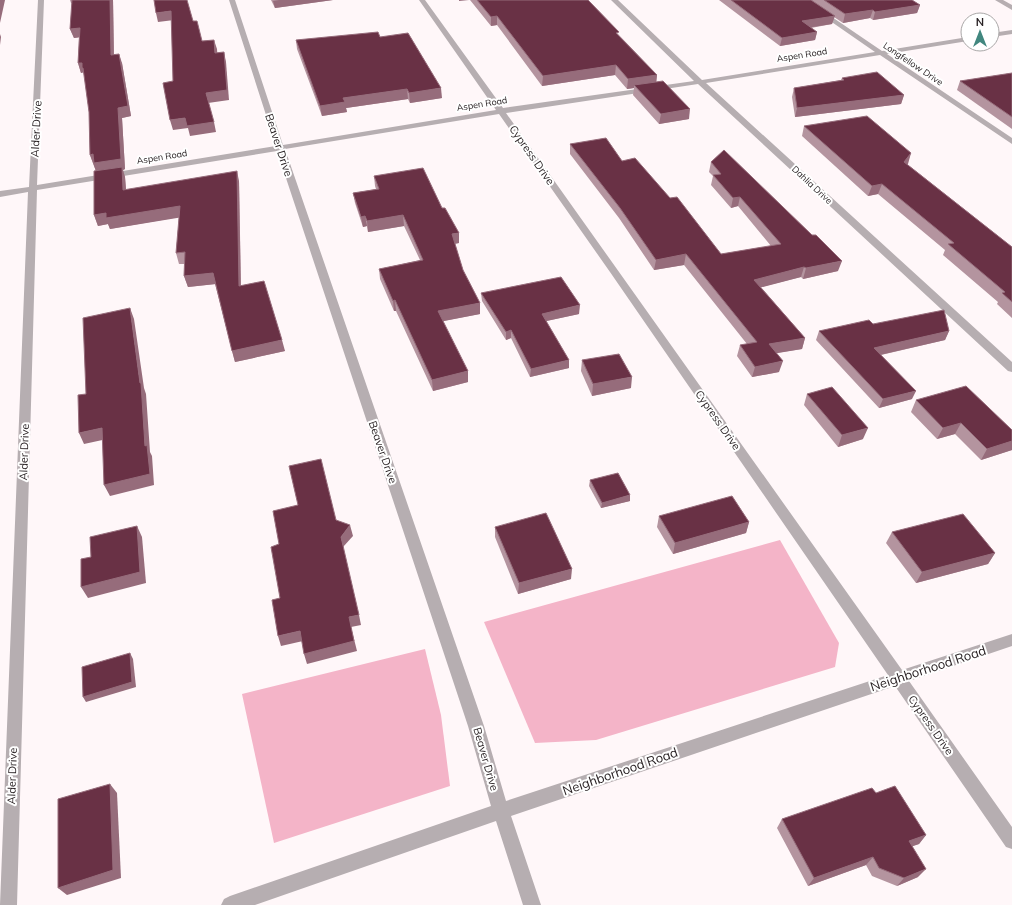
<svg xmlns="http://www.w3.org/2000/svg" width="1012" height="905" viewBox="0 0 1012 905" font-family="Mulish,sans-serif">
<style>
.green{fill:#f4b4c8}
.lines{fill:none;stroke-linecap:round;stroke-linejoin:round}
.minor{fill:#b6aeb1;fill-rule:evenodd}
.wall{fill:#b4949f}
.shaded-wall{fill:#966c7b}
.building{fill:#693145;stroke:#966c7b}
.labels{text-anchor:middle;stroke-width:4;stroke-linejoin:round;paint-order:stroke}
.far-street-label{font-size:9px;fill:#292224;stroke:#fff}
.street-label{font-size:11px;fill:#292224;stroke:#fff}
.near-street-label{font-size:13px;fill:#292224;stroke:#fff}
</style>
<rect width="100%" height="100%" fill="#fff7f9"/>
<g class="green">
<polygon points="780,540 839,643 835,667 596,740 535,743 484,622"/>
<polygon points="425,649 441,715 450,786 274,843 242,694"/>
</g>
<g class="lines">
<g class="minor">
<path d="M38 0H44L37 185 276 146 229 0H235L283 145 496 110 419 0H425L503 108 694 81 611 0H618L702 80 875 52 800 0H807L882 51 968 37V41L887 54 1012 138V144L880 55 706 83 1012 362V372L1008 371 698 84 506 113 902 670 1012 634V646L909 681 1012 827V849L1006 847 895 686 511 816 541 905H523L496 821 255 905H221L224 899 230 896 491 806 468 726 277 151 37 190 17 905H0L28 192 0 197V191L29 187ZM499 114 610 272 888 675 506 801 484 726 285 149Z"/>
<polygon points="995,0 1003,0 1012,5 1012,10"/>
<polygon points="1012,30 1012,34 992,37 992,33"/>
</g>
</g>
<g class="wall">
<polygon points="70,0 113,0 114,54 122,63 131,116 122,118 125,169 123,170 125,177 126,190 239,181 241,286 285,351 235,362 215,284 188,287 184,276 185,264 179,264 176,253 179,217 110,229 108,224 98,226 94,215 96,171 90,155 89,112 84,74 84,72 81,73 78,63 79,37 74,38 70,29 72,3 71,3"/>
<polygon points="271,0 333,0 275,8"/>
<polygon points="470,0 588,0 619,35 657,75 656,82 689,119 659,124 633,95 634,88 627,89 615,75 542,86 497,25 491,26"/>
<polygon points="719,0 912,0 920,5 917,13 873,20 870,18 843,23 834,17 832,24 811,28 817,32 815,40 780,46"/>
<polygon points="380,37 442,98 410,103 408,99 346,108 347,112 322,116 297,49 296,40"/>
<polygon points="1012,73 1012,129 957,90 960,81"/>
<polygon points="842,78 904,95 901,104 795,117 792,97 794,88 841,80"/>
<polygon points="804,126 911,153 907,164 1012,247 1012,318 997,304 998,302 943,255 945,250 878,194 868,196 802,136"/>
<polygon points="570,144 622,161 670,198 721,254 771,246 738,206 731,208 711,185 713,176 709,172 711,162 838,271 803,279 801,277 761,287 805,338 802,349 776,353 779,372 752,377 737,356 740,345 747,344 684,265 654,270 619,218 570,154"/>
<polygon points="374,176 459,243 455,244 463,270 480,314 443,321 468,382 433,391 396,311 394,311 380,279 379,269 420,260 404,226 368,232 367,226 363,227 355,203 353,193 376,189 375,186"/>
<polygon points="481,293 579,314 546,321 569,368 530,377 511,338 506,340 482,301"/>
<polygon points="873,324 949,331 945,340 881,355 912,399 879,408 816,340 819,331"/>
<polygon points="582,360 631,388 592,396 581,371"/>
<polygon points="807,394 863,439 838,447 804,405"/>
<polygon points="916,400 1012,430 1012,450 981,460 955,434 937,439 911,412"/>
<polygon points="590,480 630,501 601,508 589,486"/>
<polygon points="659,516 749,522 746,533 673,554 657,527"/>
<polygon points="495,527 571,579 518,594 495,537"/>
<polygon points="892,532 995,553 988,564 916,583 886,543"/>
<polygon points="876,793 926,835 919,844 912,846 918,877 897,886 872,876 866,865 808,886 777,828 782,819"/>
</g>
<g class="shaded-wall">
<polygon points="0,0 5,0 0,23"/>
<polygon points="110,0 113,0 114,64 111,55"/>
<polygon points="279,0 333,0 275,8 273,1"/>
<polygon points="459,0 469,0 459,1"/>
<polygon points="920,5 917,13 873,20 875,12"/>
<polygon points="873,10 870,18 843,23 845,14"/>
<polygon points="171,11 174,20 158,22 156,13"/>
<polygon points="497,16 497,25 491,26 491,17"/>
<polygon points="835,16 832,24 800,29 802,21"/>
<polygon points="80,28 83,37 74,38 70,29"/>
<polygon points="817,32 815,40 780,46 782,38"/>
<polygon points="0,34 1,37 0,45"/>
<polygon points="214,40 217,49 218,63 215,53"/>
<polygon points="224,52 226,62 229,100 208,103 206,93"/>
<polygon points="119,54 122,63 131,116 122,118 125,169 123,170 125,177 127,201 97,174 90,155 93,154 118,108"/>
<polygon points="78,63 82,63 85,77 84,72 81,73"/>
<polygon points="616,65 615,75 542,86 543,76"/>
<polygon points="657,75 656,85 634,85 634,88 627,89 628,79"/>
<polygon points="441,88 442,98 410,103 409,93"/>
<polygon points="407,89 408,99 346,108 347,112 322,116 320,106 343,98"/>
<polygon points="904,95 901,104 795,117 797,108"/>
<polygon points="690,109 689,119 659,124 661,114"/>
<polygon points="185,118 214,122 216,132 190,136 188,128 173,130 170,120"/>
<polygon points="911,153 908,164 901,172 904,162"/>
<polygon points="237,171 239,181 241,297 239,286"/>
<polygon points="882,184 878,194 868,196 872,186"/>
<polygon points="740,197 738,206 731,208 733,198"/>
<polygon points="180,206 183,217 110,229 108,224 98,226 94,215 106,213"/>
<polygon points="403,215 404,226 368,232 367,221"/>
<polygon points="365,216 367,226 363,227 361,217"/>
<polygon points="459,233 459,243 452,244 452,234"/>
<polygon points="686,254 684,265 654,270 656,260"/>
<polygon points="842,261 838,271 803,279 806,268"/>
<polygon points="804,267 801,277 751,290 754,280"/>
<polygon points="213,273 216,284 188,287 184,276"/>
<polygon points="395,300 396,311 394,311 393,301"/>
<polygon points="480,303 480,314 439,322 438,311"/>
<polygon points="580,305 579,314 542,322 542,314"/>
<polygon points="130,308 134,319 144,388 146,394 150,452 152,456 154,485 110,496 104,485 145,446 140,383"/>
<polygon points="511,330 511,338 506,340 506,332"/>
<polygon points="949,331 945,340 871,357 874,348"/>
<polygon points="805,338 802,349 766,355 769,344"/>
<polygon points="282,340 285,351 235,362 232,351"/>
<polygon points="569,360 569,368 530,377 531,369"/>
<polygon points="783,361 779,372 752,377 755,367"/>
<polygon points="468,371 468,382 433,391 432,380"/>
<polygon points="632,377 631,388 592,396 593,384"/>
<polygon points="916,391 912,399 879,408 883,399"/>
<polygon points="961,423 955,434 937,439 943,428"/>
<polygon points="102,428 107,439 84,444 79,433"/>
<polygon points="868,428 863,439 838,447 842,435"/>
<polygon points="1012,441 1012,450 981,460 987,449"/>
<polygon points="630,495 630,501 601,508 602,503"/>
<polygon points="749,522 746,533 673,554 675,543"/>
<polygon points="350,525 353,536 343,547 341,537"/>
<polygon points="137,526 142,537 146,583 88,598 81,587"/>
<polygon points="995,553 988,564 916,583 922,572"/>
<polygon points="572,569 571,579 518,594 519,583"/>
<polygon points="359,615 361,625 351,627 357,651 307,664 304,654 349,617"/>
<polygon points="300,631 303,641 281,646 278,636"/>
<polygon points="130,653 133,659 136,687 86,702 83,697"/>
<polygon points="110,784 117,793 121,878 67,895 58,888"/>
<polygon points="926,835 919,844 902,850 909,841"/>
<polygon points="873,857 866,865 808,886 814,878"/>
<polygon points="926,869 918,877 897,886 904,878"/>
</g>
<g class="building">
<polygon points="72,0 110,0 111,55 119,54 128,106 118,108 121,159 94,163 93,154 90,155 89,112 83,68 82,68 82,63 78,63 80,28 70,29"/>
<polygon points="154,0 187,0 193,21 197,21 202,41 214,40 215,53 224,52 227,90 206,93 214,122 187,126 185,118 170,120 163,83 173,81 171,11 156,13"/>
<polygon points="477,0 588,0 619,32 616,33 657,75 628,79 616,65 543,76 497,16 491,17"/>
<polygon points="731,0 811,0 835,16 802,21 817,32 782,38"/>
<polygon points="824,0 912,0 920,5 875,12 873,10 845,14"/>
<polygon points="378,32 380,37 408,33 441,88 409,93 407,89 343,98 345,102 320,106 296,40"/>
<polygon points="877,72 904,95 797,108 794,88 844,80 842,78"/>
<polygon points="1012,73 1012,117 960,81"/>
<polygon points="663,81 690,109 661,114 634,85"/>
<polygon points="867,116 911,153 904,162 1012,247 1012,302 1002,293 1005,292 948,244 954,243 882,184 872,186 804,126"/>
<polygon points="606,138 622,161 635,158 670,198 677,197 721,254 781,244 740,197 733,198 713,175 721,174 711,162 724,150 812,235 816,235 842,261 806,268 804,267 754,280 805,338 769,344 783,361 755,367 740,345 757,342 686,254 656,260 620,208 570,144"/>
<polygon points="122,167 123,190 237,171 239,286 264,281 282,340 232,351 213,273 184,276 185,252 176,253 180,206 106,218 106,213 94,215 94,171"/>
<polygon points="423,168 442,208 445,208 459,233 452,234 463,270 480,303 438,311 468,371 432,380 395,300 393,301 379,269 423,260 403,215 367,221 365,216 361,217 353,193 379,189 374,176"/>
<polygon points="561,277 580,305 542,314 569,360 531,369 511,330 506,332 481,293"/>
<polygon points="130,308 140,383 141,383 145,446 147,445 150,474 104,485 102,428 79,433 78,395 86,394 83,318"/>
<polygon points="944,310 949,331 874,348 916,391 883,399 819,331 869,320 873,324"/>
<polygon points="619,354 632,377 593,384 582,360"/>
<polygon points="966,386 1012,430 1012,441 987,449 961,423 943,428 916,400"/>
<polygon points="832,387 868,428 842,435 807,394"/>
<polygon points="321,459 336,520 350,525 341,537 359,615 349,617 354,641 304,654 300,631 278,636 272,600 280,598 271,547 279,544 273,511 298,505 289,466"/>
<polygon points="618,473 630,495 602,503 590,480"/>
<polygon points="732,496 749,522 675,543 659,516"/>
<polygon points="546,513 572,569 519,583 495,527"/>
<polygon points="963,514 995,553 922,572 892,532"/>
<polygon points="137,526 140,572 81,587 81,559 91,557 90,537"/>
<polygon points="130,653 132,682 83,697 82,667"/>
<polygon points="110,784 113,870 58,888 58,799"/>
<polygon points="895,786 926,835 909,841 926,869 904,878 879,868 873,857 814,878 782,819 872,788 876,793"/>
</g>
<g class="labels">
<g class="far-street-label">
<text transform="translate(802 55) rotate(-9)" y="3">Aspen Road</text>
<text transform="translate(913 64) rotate(34)" y="3">Longfellow Drive</text>
<text transform="translate(482 104) rotate(-9)" y="3">Aspen Road</text>
<text transform="translate(162 157) rotate(-9)" y="3">Aspen Road</text>
<text transform="translate(812 185) rotate(43)" y="3">Dahlia Drive</text>
</g>
<g class="street-label">
<text transform="translate(36 129) rotate(-87)" y="4">Alder Drive</text>
<text transform="translate(279 145) rotate(72)" y="4">Beaver Drive</text>
<text transform="translate(532 155) rotate(55)" y="4">Cypress Drive</text>
<text transform="translate(718 420) rotate(55)" y="4">Cypress Drive</text>
<text transform="translate(24 452) rotate(-88)" y="4">Alder Drive</text>
<text transform="translate(383 452) rotate(71)" y="4">Beaver Drive</text>
<text transform="translate(931 725) rotate(55)" y="4">Cypress Drive</text>
<text transform="translate(486 759) rotate(74)" y="4">Beaver Drive</text>
<text transform="translate(12 776) rotate(-88)" y="4">Alder Drive</text>
</g>
<g class="near-street-label">
<text transform="translate(928 668) rotate(-18)" y="5">Neighborhood Road</text>
<text transform="translate(620 771) rotate(-19)" y="5">Neighborhood Road</text>
</g>
</g>
<g transform="translate(980 32)"><circle r="19" fill="#ffffff" stroke="#a9a7a7"/>
<path d="M0-3L7 15L0 10L-7 15Z" fill="#41877f"/>
<text y="-6" font-size="11" font-weight="bold" text-anchor="middle" fill="#292224">N</text>
</g>
</svg>
